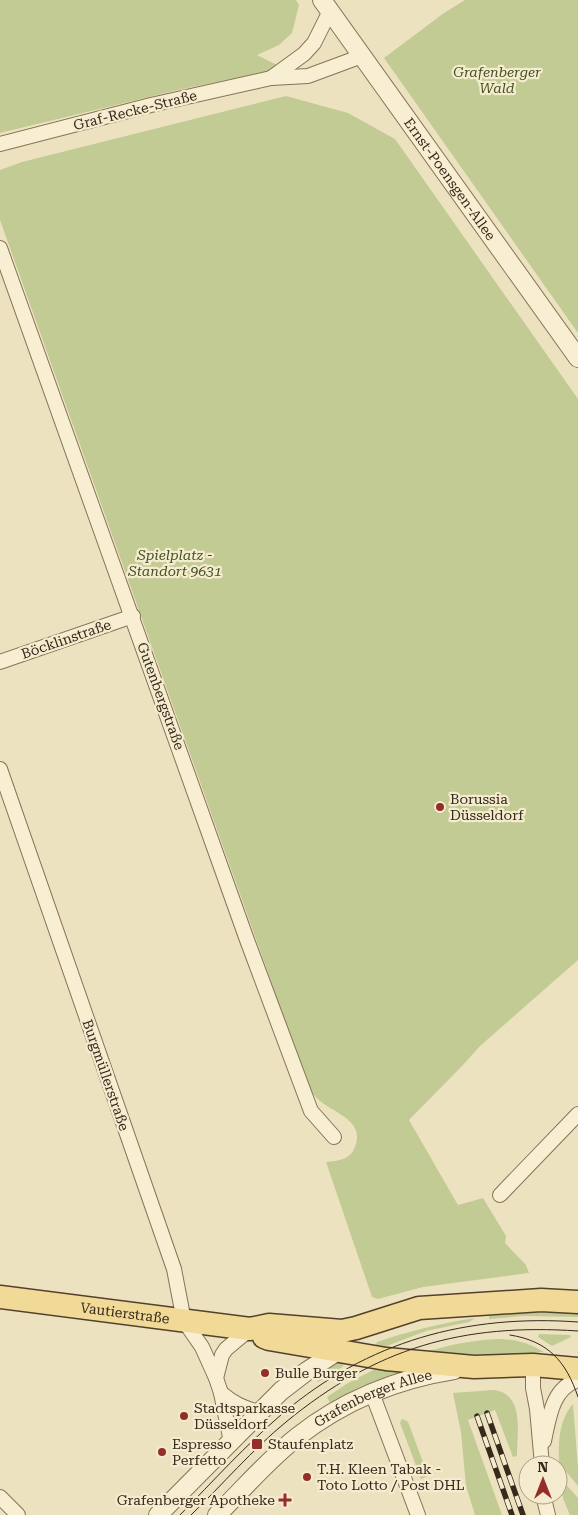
<svg xmlns="http://www.w3.org/2000/svg" width="578" height="1515" viewBox="0 0 578 1515" font-family="'Roboto Serif',serif">
<style>
.green{fill:#c2cb94}
.lines{fill:none;stroke-linecap:round;stroke-linejoin:round}
.minor-casing{stroke:#867358;stroke-width:16}
.tertiary-casing{stroke:#867358;stroke-width:20}
.primary-casing{stroke:#54412c;stroke-width:25}
.minor{stroke:#f8efd3;stroke-width:14}
.tertiary{stroke:#f8efd3;stroke-width:18}
.primary{stroke:#f1d997;stroke-width:22}
.tram{stroke:#362a1c;stroke-width:1}
.rail-casing{stroke:#362a1c;stroke-width:5.5}
.rail{stroke:#f5eccf;stroke-width:4;stroke-dasharray:11;stroke-linecap:butt}
.poi-dot{fill:#952d28;stroke:#f5eccf;stroke-width:2}
.labels{text-anchor:middle;stroke-width:4.5;stroke-linejoin:round;paint-order:stroke}
.park-label{font-size:14px;font-style:italic;fill:#445223;stroke:#f5eccf}
.street-label{font-size:14px;fill:#362a1c;stroke:#f5eccf}
.poi-label{font-size:14px;fill:#362a1c;stroke:#f5eccf;text-anchor:start}
</style>
<rect width="100%" height="100%" fill="#ede2c0"/>
<g class="green">
<polygon points="0,0 296,0 299,5 292,33 279,45 257,55 283,68 178,90 0,133"/>
<polygon points="465,0 578,0 578,333 384,58 444,13"/>
<path d="M286 96 348 113 395 139 578 399V960L480 1046 463 1065 409 1120 458 1205 483 1198 506 1236 505 1243 526 1265 529 1273 423 1287 378 1299 372 1297 326 1162C337 1161 349 1160 354 1149 367 1121 335 1114 319 1100 315 1097 312 1092 309 1088L0 220V170L22 162Z"/>
<polygon points="521,1313 578,1313 578,1317 523,1316 489,1319 489,1316"/>
<path d="M475 1318 469 1322 426 1331 379 1349 375 1346 377 1342C409 1331 442 1323 475 1318Z"/>
<polygon points="539,1334 570,1335 571,1337 552,1346 538,1337"/>
<path d="M498 1339C515 1339 529 1343 544 1352L484 1358 425 1352C449 1345 473 1340 498 1339Z"/>
<polygon points="339,1361 344,1362 343,1366 341,1368 318,1382 315,1377"/>
<polygon points="379,1367 405,1371 362,1386 330,1403 327,1397 348,1383"/>
<path d="M493 1390C525 1393 517 1432 517 1456L513 1457 495 1410 468 1420 502 1515H475L466 1486 461 1432 453 1393Z"/>
<path d="M573 1404 578 1468V1486L559 1463C558 1442 559 1420 573 1404Z"/>
<polygon points="402,1419 407,1421 409,1424 428,1476 421,1479 400,1423"/>
<path d="M562 1480 578 1498V1515H570C565 1504 561 1494 559 1483Z"/>
</g>
<g class="lines">
<defs>
<g id="minor">
<polyline points="271,78 304,54 314,43 330,11"/>
<polyline points="0,144 151,105 271,78 308,76 362,56"/>
<polyline points="0,248 247,940 311,1111 334,1137"/>
<polyline points="0,662 133,616"/>
<polyline points="0,769 174,1269 184,1321 202,1347 216,1378 221,1393 231,1442"/>
<polyline points="500,1195 578,1114"/>
<polyline points="533,1365 533,1388 537,1409 542,1465"/>
<polyline points="216,1378 222,1355 226,1349 250,1329"/>
<path d="M221 1393C233 1403 243 1408 259 1412"/>
<polyline points="372,1393 418,1515"/>
<path d="M544 1441C549 1418 552 1388 578 1380"/>
<polyline points="543,1495 548,1515"/>
<polyline points="0,1497 18,1515"/>
</g>
<g id="tertiary">
<path id="s1" d="M322 0 578 358"/>
<polyline points="158,1515 281,1391 307,1371 338,1351"/>
<path id="s2" d="M217 1515C243 1489 268 1460 297 1437 343 1401 396 1379 454 1370"/>
</g>
<g id="primary">
<path id="s3" d="M0 1297 250 1329 269 1325 342 1331 356 1328 419 1308 541 1300 578 1302"/>
<polyline points="264,1337 269,1339 386,1359 474,1367 533,1365 578,1369"/>
</g>
</defs>
<use href="#minor" class="minor-casing"/>
<use href="#tertiary" class="tertiary-casing"/>
<use href="#primary" class="primary-casing"/>
<use href="#minor" class="minor"/>
<use href="#tertiary" class="tertiary"/>
<use href="#primary" class="primary"/>
<g class="tram">
<path d="M510 1335C548 1341 566 1361 578 1397"/>
<path d="M180 1515C213 1481 246 1445 282 1414 368 1341 467 1314 578 1322"/>
<path d="M191 1515C222 1485 253 1449 286 1422 376 1348 462 1323 578 1331"/>
</g>
<defs>
<g id="rail">
<polyline points="487,1413 523,1515"/>
<polyline points="477,1416 512,1515"/>
</g>
</defs>
<use href="#rail" class="rail-casing"/>
<use href="#rail" class="rail"/>
</g>
<g class="poi-dot">
<circle cx="440" cy="807" r="5"/>
<circle cx="265" cy="1373" r="5"/>
<circle cx="184" cy="1416" r="5"/>
<rect x="251" y="1438" width="12" height="12" rx="2.5"/>
<circle cx="162" cy="1452" r="5"/>
<circle cx="307" cy="1477" r="5"/>
<path d="M282.5 1492.5h5v5h5v5h-5v5h-5v-5h-5v-5h5z"/>
</g>
<g class="labels">
<g class="park-label">
<text x="497" y="77">Grafenberger<tspan x="497" dy="16">Wald</tspan></text>
<text x="175" y="560">Spielplatz -<tspan x="175" dy="16">Standort 9631</tspan></text>
</g>
<g class="street-label">
<text transform="translate(135 110) rotate(-14)" y="5">Graf-Recke-Straße</text>
<text dy="5" stroke="none"><textPath href="#s1" startOffset="220">Ernst-Poensgen-Allee</textPath></text>
<text transform="translate(66 639) rotate(-19)" y="5">Böcklinstraße</text>
<text transform="translate(161 696) rotate(70)" y="5">Gutenbergstraße</text>
<text transform="translate(106 1075) rotate(71)" y="5">Burgmüllerstraße</text>
<text dy="5" stroke="none"><textPath href="#s3" startOffset="126">Vautierstraße</textPath></text>
<text dy="5" stroke="none"><textPath href="#s2" startOffset="198">Grafenberger Allee</textPath></text>
</g>
<g class="poi-label">
<text x="450" y="804">Borussia<tspan x="450" dy="16">Düsseldorf</tspan></text>
<text x="275" y="1378">Bulle Burger</text>
<text x="194" y="1413">Stadtsparkasse<tspan x="194" dy="16">Düsseldorf</tspan></text>
<text x="172" y="1449">Espresso<tspan x="172" dy="16">Perfetto</tspan></text>
<text x="268" y="1449">Staufenplatz</text>
<text x="317" y="1474">T.H. Kleen Tabak -<tspan x="317" dy="16">Toto Lotto / Post DHL</tspan></text>
<text x="275" y="1505" text-anchor="end">Grafenberger Apotheke</text>
</g>
</g>
<g transform="translate(543 1480)"><circle r="24" fill="#f5eccf" stroke="#a99e87"/>
<path d="M0-4L9 19L0 12L-9 19Z" fill="#952d28"/>
<text y="-8" font-size="14" font-weight="bold" text-anchor="middle" fill="#362a1c">N</text>
</g>
</svg>
